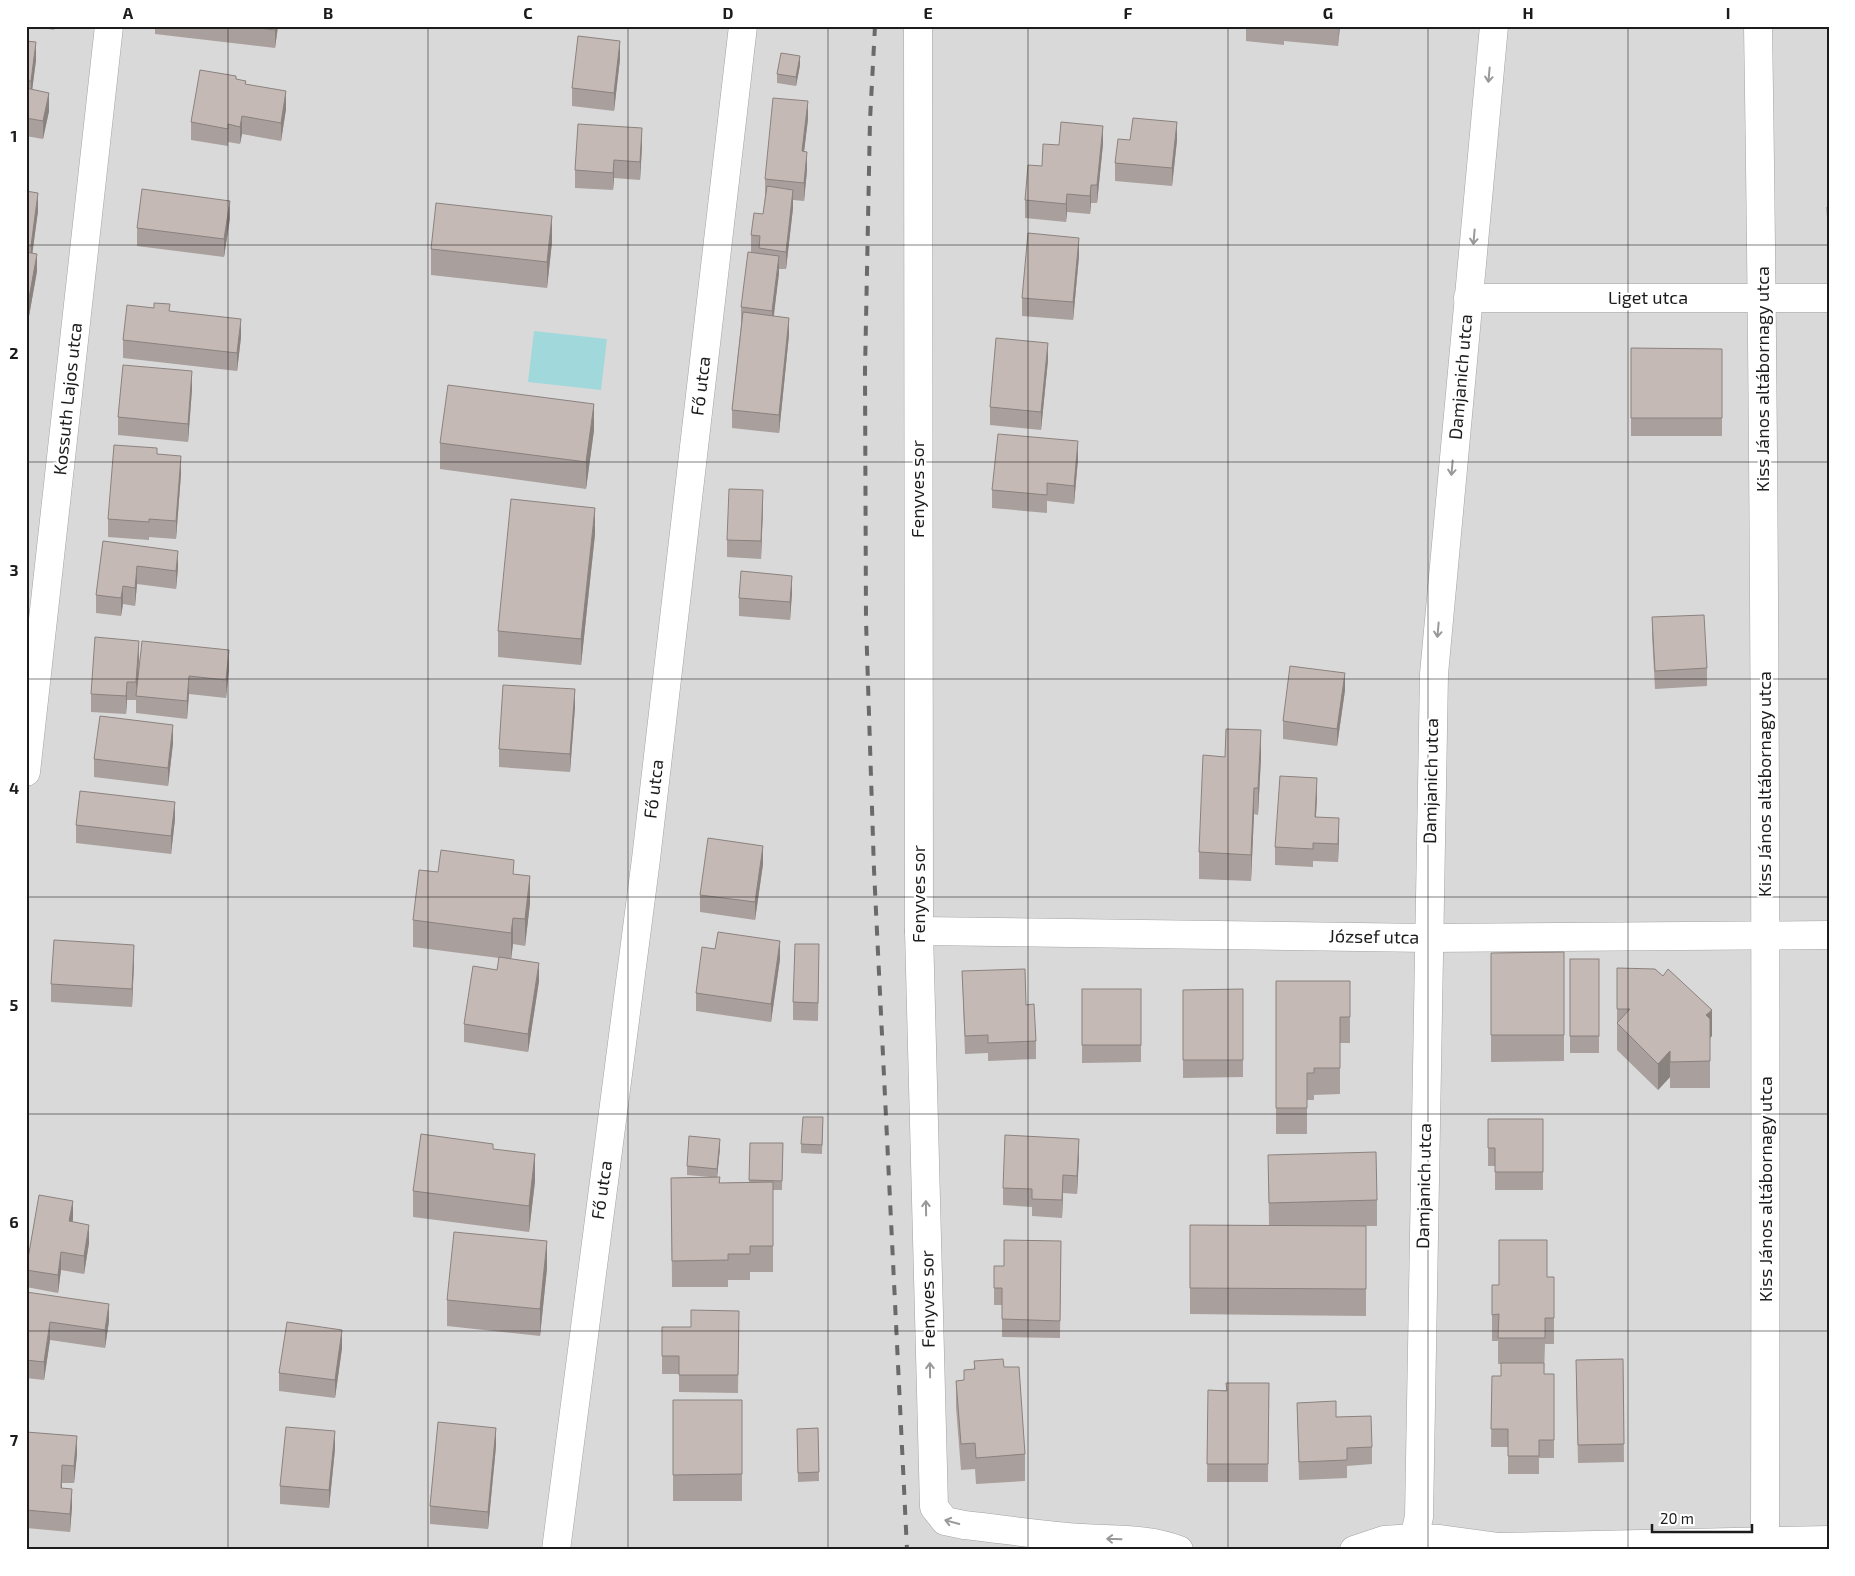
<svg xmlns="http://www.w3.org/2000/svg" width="1855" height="1576" viewBox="0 0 1855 1576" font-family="'Exo 2',sans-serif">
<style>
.residential{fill:#dad9d9}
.water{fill:#a1d8dc}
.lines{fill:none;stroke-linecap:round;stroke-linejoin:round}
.minor-casing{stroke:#a3a3a3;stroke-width:29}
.minor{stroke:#fff;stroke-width:28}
.rail{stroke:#6a6a6a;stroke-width:4;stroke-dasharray:10 10;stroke-linecap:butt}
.wall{fill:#a99f9c}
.shaded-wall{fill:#8a827f}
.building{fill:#c5b9b5;stroke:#8a827f}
.oneway{stroke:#999}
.grid{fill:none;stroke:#1c1c1c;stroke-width:1;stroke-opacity:0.55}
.labels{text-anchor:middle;stroke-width:4.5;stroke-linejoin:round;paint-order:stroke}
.street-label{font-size:18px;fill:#1c1c1c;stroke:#fff}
.neatline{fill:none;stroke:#1c1c1c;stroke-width:2}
.grid-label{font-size:16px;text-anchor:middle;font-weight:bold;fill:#1c1c1c}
</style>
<rect width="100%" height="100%" fill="#eee8e1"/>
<rect class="residential" x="26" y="26" width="1803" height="1524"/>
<polygon class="water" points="534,331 607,339 601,390 528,382"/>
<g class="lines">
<defs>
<g id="minor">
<path d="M918 26 919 931 934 1507 945 1521 964 1525C1003 1529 1043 1536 1083 1538 1115 1540 1149 1538 1179 1550"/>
<path d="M1758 26C1766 531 1766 1036 1765 1541"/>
<polyline points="1468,298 1829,298"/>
<polyline points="26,772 109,26"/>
<polyline points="919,931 1428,938 1829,935"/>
<polyline points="1414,1538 1419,1517 1434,674 1494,26"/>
<polyline points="556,1550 646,859 743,26"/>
<polyline points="1354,1550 1384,1540 1414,1538 1440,1539 1499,1547 1829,1540"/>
</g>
</defs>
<use href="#minor" class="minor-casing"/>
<use href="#minor" class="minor"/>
<polyline class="rail" points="875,26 870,120 865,371 866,621 874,870 907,1550"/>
</g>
<g class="wall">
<polygon points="31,26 55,26 54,30"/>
<polygon points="155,26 278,26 275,48 155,34"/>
<polygon points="1246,26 1340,26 1338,46 1284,41 1284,45 1246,41"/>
<polygon points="26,41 36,60 32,90 49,111 43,139 26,136"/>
<polygon points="620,59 614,111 572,106 572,88"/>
<polygon points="800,65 796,86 777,83 777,74"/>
<polygon points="246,85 286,109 281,141 242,134 240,144 228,142 228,146 191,140 191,122"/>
<polygon points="808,119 804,151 807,170 804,201 793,200 793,208 786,269 779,269 774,316 789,335 779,433 732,428 732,410 741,325 741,307 751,252 751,235 763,214 765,197 765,179"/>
<polygon points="1130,140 1177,140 1172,186 1115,181 1115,163"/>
<polygon points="1103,144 1097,203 1091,203 1090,214 1067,212 1066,222 1025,218 1025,200 1042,166 1059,145"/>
<polygon points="642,146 640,180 614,178 613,190 575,188 575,170"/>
<polygon points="26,191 38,211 32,253 37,271 29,316 26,315"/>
<polygon points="1829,206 1829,264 1827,224 1827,207"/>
<polygon points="230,218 224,257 137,246 137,228"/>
<polygon points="552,242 547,288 431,275 431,249"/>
<polygon points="1079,256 1073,320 1022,316 1022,298"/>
<polygon points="170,311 241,337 237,371 123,358 123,340"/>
<polygon points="1631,348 1722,349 1722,436 1631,436"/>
<polygon points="1048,360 1041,430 990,425 990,407"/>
<polygon points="192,389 188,442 118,435 118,417"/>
<polygon points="594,430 586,489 440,469 440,443"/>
<polygon points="157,454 181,474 176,539 149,537 149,540 108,537 108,519"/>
<polygon points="1078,459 1074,504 1047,501 1047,513 992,508 992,490"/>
<polygon points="763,507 761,559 727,557 727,540"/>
<polygon points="595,534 581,665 498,657 498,631"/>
<polygon points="103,541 178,568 176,589 137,584 135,606 123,604 121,616 96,613 96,595"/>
<polygon points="792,593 790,620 739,616 739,598"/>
<polygon points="1652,617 1707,668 1707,686 1655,689 1652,635"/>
<polygon points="139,658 138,678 229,668 226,698 189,694 187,719 136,713 136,700 127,700 126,714 91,712 91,694"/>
<polygon points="1345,690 1337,746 1283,739 1283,721"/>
<polygon points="575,707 570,772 499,767 499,749"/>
<polygon points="173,743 168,786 94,777 94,759"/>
<polygon points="1261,757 1258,815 1254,814 1251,881 1199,879 1199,852"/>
<polygon points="1317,796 1316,817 1339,836 1338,862 1313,861 1313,867 1275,865 1275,847"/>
<polygon points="175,819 171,854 76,843 76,825"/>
<polygon points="763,864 755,920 700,912 700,895"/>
<polygon points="438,872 514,874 530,903 525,946 513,944 511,959 539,981 528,1052 464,1042 464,1024 497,970 499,958 413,947 413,920"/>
<polygon points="1564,952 1564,1061 1491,1062 1491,953"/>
<polygon points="780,959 771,1022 696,1011 696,993"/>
<rect x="1570" y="959" width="29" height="94"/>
<polygon points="819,962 818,1021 793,1020 793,1002"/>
<polygon points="134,963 132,1007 51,1002 51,984"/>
<polygon points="1617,968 1712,1036 1710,1037 1710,1088 1670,1088 1670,1077 1658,1090 1617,1050"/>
<polygon points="962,971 1026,1005 1036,1041 1036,1059 988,1061 988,1053 965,1054"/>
<polygon points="1276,981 1350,981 1350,1043 1340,1043 1340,1094 1314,1095 1314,1100 1307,1100 1307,1134 1276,1134"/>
<polygon points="1082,989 1141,989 1141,1062 1082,1063"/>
<polygon points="1243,989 1243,1077 1183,1078 1183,990"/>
<polygon points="1488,1119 1543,1119 1543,1190 1495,1190 1495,1166 1488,1166"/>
<polygon points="823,1126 822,1154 801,1153 801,1144"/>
<polygon points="783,1143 782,1190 773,1190 773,1272 750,1272 750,1280 728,1280 728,1287 672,1287 671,1178 711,1177 687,1175 687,1166 720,1148 717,1177 720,1183 749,1182 749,1180"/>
<polygon points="493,1149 535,1181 529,1232 413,1217 413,1191"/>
<polygon points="1268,1155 1377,1200 1377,1226 1366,1226 1366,1316 1190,1314 1190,1225 1269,1225"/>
<polygon points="1079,1156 1077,1194 1063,1193 1062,1218 1032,1216 1032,1207 1003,1205 1003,1188"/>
<polygon points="73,1219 72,1222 89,1243 84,1274 61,1270 58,1293 26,1287 26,1270"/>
<polygon points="1061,1241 1060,1338 1002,1337 1002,1305 994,1305 994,1288 1004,1266"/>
<polygon points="547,1268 540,1336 447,1326 447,1300"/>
<polygon points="1547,1277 1554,1277 1554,1344 1545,1344 1544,1374 1554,1374 1554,1458 1539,1458 1539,1474 1508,1474 1508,1447 1491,1447 1492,1376 1501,1376 1501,1364 1498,1364 1498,1341 1492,1341 1492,1285 1499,1285"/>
<polygon points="26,1292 109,1321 105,1348 50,1340 44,1380 26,1378"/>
<polygon points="739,1311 738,1393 679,1392 679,1374 662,1374 662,1327 691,1327"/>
<polygon points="342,1348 335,1398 279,1391 279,1373"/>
<polygon points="1623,1359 1624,1462 1578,1463 1576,1377"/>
<polygon points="974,1361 1004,1367 1025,1454 1025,1481 976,1484 975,1469 961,1470 956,1407 956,1381 964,1380 964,1370 974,1369"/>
<polygon points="1226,1383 1269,1383 1268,1482 1207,1482 1208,1390 1226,1390"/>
<rect x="673" y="1400" width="69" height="101"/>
<polygon points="1297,1403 1336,1417 1372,1447 1372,1464 1347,1466 1347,1478 1299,1480"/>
<polygon points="818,1428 819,1481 798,1482 797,1429"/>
<polygon points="26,1432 77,1454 74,1483 62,1483 62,1488 72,1507 70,1532 26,1528"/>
<polygon points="496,1446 488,1529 430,1524 430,1506"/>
<polygon points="335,1449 329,1508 280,1504 280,1486"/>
</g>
<g class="shaded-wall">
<polygon points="276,26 278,26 275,48 275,30"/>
<polygon points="1339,26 1340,26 1338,46"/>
<polygon points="620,41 620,59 614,111 614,93"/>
<polygon points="36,42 36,60 31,99 31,81"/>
<polygon points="800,56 800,65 796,86 796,77"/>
<polygon points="286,91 286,109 281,141 281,123"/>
<polygon points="49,93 49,111 43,139 43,121"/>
<polygon points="808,101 808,119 802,169 802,151"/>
<polygon points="242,116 242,134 240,144 240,127"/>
<polygon points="1177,122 1177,140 1172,186 1172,168"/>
<polygon points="1103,126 1103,144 1097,203 1097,185"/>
<polygon points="642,128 642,146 640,180 640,162"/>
<polygon points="807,152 807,170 804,201 804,183"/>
<polygon points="614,160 614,178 613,190 613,173"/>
<polygon points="1091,185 1091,203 1090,214 1090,196"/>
<polygon points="793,190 793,208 786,269 786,252"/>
<polygon points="38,193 38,211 31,264 31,246"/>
<polygon points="1067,194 1067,212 1066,222 1066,204"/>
<polygon points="230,201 230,218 224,257 224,239"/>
<polygon points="552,216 552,242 547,288 547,262"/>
<polygon points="1079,238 1079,256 1073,320 1073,302"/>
<polygon points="37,254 37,271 29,316 29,298"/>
<polygon points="779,256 779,274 772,328 772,311"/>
<polygon points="789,318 789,335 779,433 779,415"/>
<polygon points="241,319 241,337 237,371 237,353"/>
<polygon points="1048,343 1048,360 1041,430 1041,412"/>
<polygon points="192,371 192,389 188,442 188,424"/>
<polygon points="594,404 594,430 586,489 586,462"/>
<polygon points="1078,441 1078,459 1074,504 1074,486"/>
<polygon points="181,456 181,474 176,539 176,521"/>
<polygon points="763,490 763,507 761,559 761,541"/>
<polygon points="595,508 595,534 581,665 581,639"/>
<polygon points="178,551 178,568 176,589 176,571"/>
<polygon points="137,566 137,584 135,606 135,588"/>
<polygon points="792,576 792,593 790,620 790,602"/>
<polygon points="123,586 123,604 121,616 121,598"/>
<polygon points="139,641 139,658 137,696 136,682"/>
<polygon points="229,650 229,668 226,698 226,680"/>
<polygon points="1345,673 1345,690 1337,746 1337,729"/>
<polygon points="189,676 189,694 187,719 187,701"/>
<polygon points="127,682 127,700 126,714 126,696"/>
<polygon points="575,689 575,707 570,772 570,754"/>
<polygon points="173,725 173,743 168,786 168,768"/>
<polygon points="1261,730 1261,757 1258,815 1258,788"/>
<polygon points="1317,778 1317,796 1315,835 1315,817"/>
<polygon points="1254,788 1254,814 1251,881 1251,855"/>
<polygon points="175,802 175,819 171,854 171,836"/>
<polygon points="1339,818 1339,836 1338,862 1338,844"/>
<polygon points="763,846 763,864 755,920 755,902"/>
<polygon points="530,876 530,903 525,946 525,919"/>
<polygon points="513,918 513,944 511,960 511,933"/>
<polygon points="780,941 780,959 771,1022 771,1004"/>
<polygon points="134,945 134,963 132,1007 132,989"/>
<polygon points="539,963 539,981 528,1052 528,1034"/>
<polygon points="1712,1010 1712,1036 1706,1042 1706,1015"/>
<polygon points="1670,1051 1670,1077 1658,1090 1658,1064"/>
<polygon points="720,1139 720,1148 717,1178 717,1169"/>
<polygon points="1079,1139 1079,1156 1077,1194 1077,1176"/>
<polygon points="535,1154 535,1181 529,1232 529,1206"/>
<polygon points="1063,1175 1063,1193 1062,1218 1062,1200"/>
<polygon points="73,1201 73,1219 69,1239 69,1221"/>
<polygon points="89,1225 89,1243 84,1274 84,1256"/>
<polygon points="547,1241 547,1268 540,1336 540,1309"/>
<polygon points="61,1252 61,1270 58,1293 58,1275"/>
<polygon points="109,1304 109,1321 105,1348 105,1330"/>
<polygon points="50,1322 50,1340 44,1380 44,1362"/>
<polygon points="342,1330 342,1348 335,1398 335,1380"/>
<polygon points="496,1428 496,1446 488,1529 488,1512"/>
<polygon points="335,1431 335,1449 329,1508 329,1490"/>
<polygon points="77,1436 77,1454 74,1483 74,1466"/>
<polygon points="62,1465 62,1483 61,1506 61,1488"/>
<polygon points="72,1489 72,1507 70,1532 70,1514"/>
</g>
<g class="building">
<polygon points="242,26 276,26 275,30"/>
<polygon points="1271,26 1284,26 1284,28"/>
<polygon points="1318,26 1339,26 1338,28"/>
<polygon points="578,36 620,41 614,93 572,88"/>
<polygon points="26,41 36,42 31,81 26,81"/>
<polygon points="781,53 800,56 796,77 777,74"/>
<polygon points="200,70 236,76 236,79 246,81 245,84 286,91 281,123 242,116 240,127 228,124 228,129 191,122"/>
<polygon points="26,88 49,93 43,121 26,118"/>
<polygon points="773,98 808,101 802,151 807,152 804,183 765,179"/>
<polygon points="1133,118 1177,122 1172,168 1115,163 1118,139 1130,140"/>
<polygon points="1061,122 1103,126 1097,185 1091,185 1090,196 1067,194 1066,204 1025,200 1028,165 1042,166 1043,144 1059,145"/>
<polygon points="578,124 642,128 640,162 614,160 613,173 575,170"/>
<polygon points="767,186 793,190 786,252 759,248 760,236 751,235 754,213 763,214"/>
<polygon points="142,189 230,201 224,239 137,228"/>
<polygon points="26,191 38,193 31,246 26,246"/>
<polygon points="436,203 552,216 547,262 431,249"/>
<polygon points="1829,206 1829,247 1827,207"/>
<polygon points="1028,233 1079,238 1073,302 1022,298"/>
<polygon points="26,252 37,254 29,298 26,297"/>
<polygon points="748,252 779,256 772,311 741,307"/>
<polygon points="154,303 170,304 169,311 241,319 237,353 123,340 127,305 154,308"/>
<polygon points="743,312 789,318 779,415 732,410"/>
<polygon points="996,338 1048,343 1041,412 990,407"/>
<polygon points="1631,348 1722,349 1722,418 1631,418"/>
<polygon points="123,365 192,371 188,424 118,417"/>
<polygon points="448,385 594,404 586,462 440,443"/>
<polygon points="998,434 1078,441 1074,486 1047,483 1047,495 992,490"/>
<polygon points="114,445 157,448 157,454 181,456 176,521 149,519 149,522 108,519"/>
<polygon points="729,489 763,490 761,541 727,540"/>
<polygon points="511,499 595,508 581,639 498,631"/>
<polygon points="103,541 178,551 176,571 137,566 135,588 123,586 121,598 96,595"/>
<polygon points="741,571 792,576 790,602 739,598"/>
<polygon points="1704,615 1707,668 1655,671 1652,617"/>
<polygon points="95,637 139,641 136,682 127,682 126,696 91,694"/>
<polygon points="142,641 229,650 226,680 189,676 187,701 136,696"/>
<polygon points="1290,666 1345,673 1337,729 1283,721"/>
<polygon points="503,685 575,689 570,754 499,749"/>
<polygon points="100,716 173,725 168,768 94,759"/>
<polygon points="1226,729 1261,730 1258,788 1254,788 1251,855 1199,852 1203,755 1225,757"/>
<polygon points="1280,776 1317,778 1315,817 1339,818 1338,844 1313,843 1313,849 1275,847"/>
<polygon points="80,791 175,802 171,836 76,825"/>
<polygon points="708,838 763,846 755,902 700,895"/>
<polygon points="441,850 514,860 513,874 530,876 525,919 513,918 511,933 413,920 419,870 438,872"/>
<polygon points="718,932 780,941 771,1004 696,993 702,947 715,949"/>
<polygon points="54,940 134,945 132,989 51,984"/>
<polygon points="795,944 819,944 818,1003 793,1002"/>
<polygon points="1564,952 1564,1035 1491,1035 1491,953"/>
<polygon points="499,957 539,963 528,1034 464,1024 473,966 497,970"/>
<rect x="1570" y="959" width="29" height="77"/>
<polygon points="1617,968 1655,969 1663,976 1668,969 1712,1010 1706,1015 1710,1019 1710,1061 1670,1062 1670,1051 1658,1064 1617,1023 1630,1009 1617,1009"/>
<polygon points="1025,969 1026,1005 1034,1004 1036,1041 988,1043 988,1035 965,1036 962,971"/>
<polygon points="1276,981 1350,981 1350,1017 1340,1017 1340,1068 1314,1068 1314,1073 1307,1073 1307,1108 1276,1108"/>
<rect x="1082" y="989" width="59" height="56"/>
<polygon points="1243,989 1243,1060 1183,1060 1183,990"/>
<polygon points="803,1117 823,1117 822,1145 801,1144"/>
<polygon points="1488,1119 1543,1119 1543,1172 1495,1172 1495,1148 1488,1148"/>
<polygon points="421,1134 493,1144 493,1149 535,1154 529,1206 413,1191"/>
<polygon points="1005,1135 1079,1139 1077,1176 1063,1175 1062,1200 1032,1199 1032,1189 1003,1188"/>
<polygon points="689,1136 720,1139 717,1169 687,1166"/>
<polygon points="750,1143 783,1143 782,1181 749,1180"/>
<polygon points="1376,1152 1377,1200 1269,1203 1268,1155"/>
<polygon points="720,1177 719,1183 773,1182 773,1246 750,1246 750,1254 728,1254 728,1260 672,1261 671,1178"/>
<polygon points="39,1195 73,1201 69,1221 89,1225 84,1256 61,1252 58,1275 26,1270"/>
<polygon points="1190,1225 1366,1226 1366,1289 1190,1288"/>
<polygon points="454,1232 547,1241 540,1309 447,1300"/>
<polygon points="1004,1240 1061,1241 1060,1321 1002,1319 1002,1288 994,1288 994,1266 1004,1266"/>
<polygon points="1499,1240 1547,1240 1547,1277 1554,1277 1554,1318 1545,1318 1545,1338 1498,1338 1499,1314 1492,1315 1492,1285 1499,1285"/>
<polygon points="26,1292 109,1304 105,1330 50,1322 44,1362 26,1360"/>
<polygon points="691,1310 739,1311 738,1375 679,1375 679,1356 662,1356 662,1327 691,1327"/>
<polygon points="287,1322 342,1330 335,1380 279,1373"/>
<polygon points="1003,1359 1004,1367 1019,1367 1025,1454 976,1458 975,1443 961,1444 956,1381 964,1380 964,1370 975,1369 974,1361"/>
<polygon points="1623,1359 1624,1444 1578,1445 1576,1360"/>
<polygon points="1501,1363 1544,1363 1544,1374 1554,1374 1554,1440 1539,1440 1539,1456 1508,1456 1508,1429 1491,1429 1492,1376 1501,1376"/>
<polygon points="1226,1383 1269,1383 1268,1464 1207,1464 1208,1390 1227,1391"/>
<polygon points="673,1400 742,1400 742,1474 673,1475"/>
<polygon points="1336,1401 1336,1417 1371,1416 1372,1447 1347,1448 1347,1460 1299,1462 1297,1403"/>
<polygon points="438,1422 496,1428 488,1512 430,1506"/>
<polygon points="286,1427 335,1431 329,1490 280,1486"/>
<polygon points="818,1428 819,1472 798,1473 797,1429"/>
<polygon points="26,1432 77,1436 74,1466 62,1465 61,1488 72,1489 70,1514 26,1510"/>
</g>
<defs><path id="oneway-shaft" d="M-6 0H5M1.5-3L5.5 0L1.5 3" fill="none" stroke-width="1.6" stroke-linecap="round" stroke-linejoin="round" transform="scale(1.25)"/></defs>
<g class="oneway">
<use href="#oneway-shaft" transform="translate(1489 75) rotate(95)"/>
<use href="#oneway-shaft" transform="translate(1474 237) rotate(95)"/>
<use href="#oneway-shaft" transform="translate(1452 468) rotate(95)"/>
<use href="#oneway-shaft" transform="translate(1438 630) rotate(95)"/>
<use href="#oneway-shaft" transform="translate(926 1208) rotate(-91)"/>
<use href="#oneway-shaft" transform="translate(930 1370) rotate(-91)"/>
<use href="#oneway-shaft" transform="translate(952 1522) rotate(-165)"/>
<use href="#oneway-shaft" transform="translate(1114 1539) rotate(-178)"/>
</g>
<path class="grid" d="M228 26V1550M428 26V1550M628 26V1550M828 26V1550M1028 26V1550M1228 26V1550M1428 26V1550M1628 26V1550M26 245H1829M26 462H1829M26 679H1829M26 897H1829M26 1114H1829M26 1331H1829"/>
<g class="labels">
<g class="street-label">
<text x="1648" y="304">Liget utca</text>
<text transform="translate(1461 377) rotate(-85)" y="6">Damjanich utca</text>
<text transform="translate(1763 379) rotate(-90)" y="6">Kiss János altábornagy utca</text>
<text transform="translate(701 386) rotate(-83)" y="6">Fő utca</text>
<text transform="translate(68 399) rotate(-84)" y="6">Kossuth Lajos utca</text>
<text transform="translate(918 489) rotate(-90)" y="6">Fenyves sor</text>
<text transform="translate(1431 781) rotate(-89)" y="6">Damjanich utca</text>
<text transform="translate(1765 784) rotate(-90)" y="6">Kiss János altábornagy utca</text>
<text transform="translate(654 789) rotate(-83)" y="6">Fő utca</text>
<text transform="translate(919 894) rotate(-90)" y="6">Fenyves sor</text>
<text transform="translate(1374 937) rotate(1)" y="6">József utca</text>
<text transform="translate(1424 1186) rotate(-89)" y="6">Damjanich utca</text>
<text transform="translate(1766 1189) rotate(-90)" y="6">Kiss János altábornagy utca</text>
<text transform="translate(602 1190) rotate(-82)" y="6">Fő utca</text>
<text transform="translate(928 1299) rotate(-91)" y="6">Fenyves sor</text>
</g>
</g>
<rect width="1855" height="1576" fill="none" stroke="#ffffff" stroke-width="55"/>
<path d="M1652 1524v8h100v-8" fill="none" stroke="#1c1c1c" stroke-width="2.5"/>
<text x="1660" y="1524" font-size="15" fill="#1c1c1c" stroke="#ffffff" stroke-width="4" paint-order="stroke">20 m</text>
<rect x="28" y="28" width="1800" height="1520" class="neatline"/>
<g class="grid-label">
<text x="128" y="19">A</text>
<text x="328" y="19">B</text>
<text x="528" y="19">C</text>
<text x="728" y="19">D</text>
<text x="928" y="19">E</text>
<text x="1128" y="19">F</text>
<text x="1328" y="19">G</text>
<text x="1528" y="19">H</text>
<text x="1728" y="19">I</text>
<text x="14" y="142">1</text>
<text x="14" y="359">2</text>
<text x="14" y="576">3</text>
<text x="14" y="794">4</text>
<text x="14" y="1011">5</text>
<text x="14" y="1228">6</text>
<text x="14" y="1446">7</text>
</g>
</svg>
